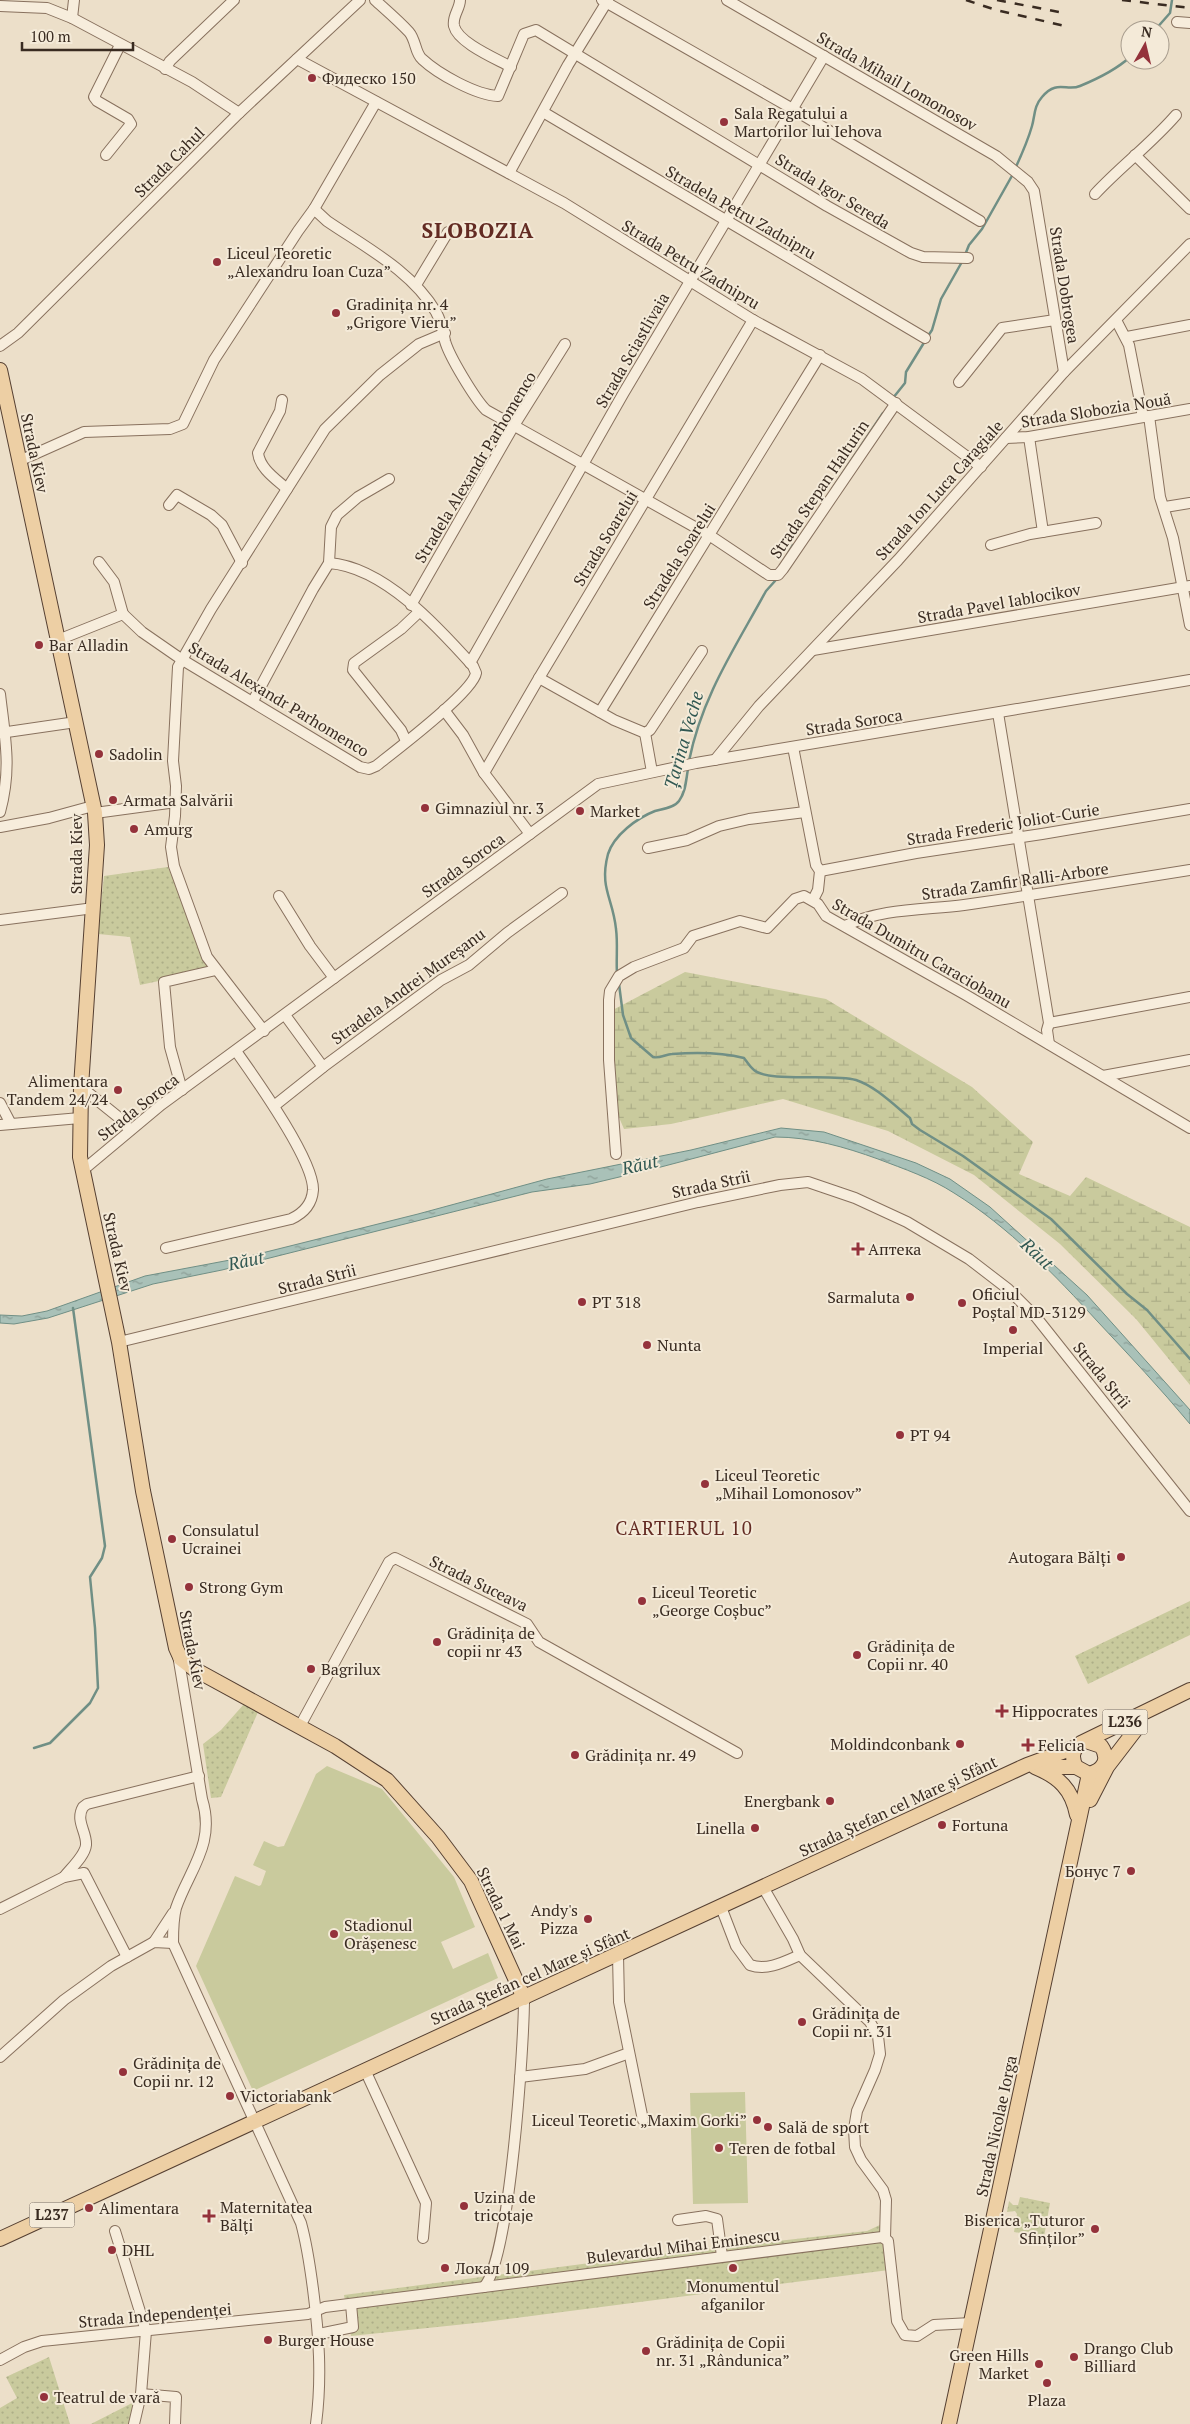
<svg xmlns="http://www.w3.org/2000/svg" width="1190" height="2424" viewBox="0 0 1190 2424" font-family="'PT Serif',serif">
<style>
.grass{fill:url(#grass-dots)}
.wetland{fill:url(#wetland-marsh)}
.pitch{fill:#c9ca9d}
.water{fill:url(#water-ripples);stroke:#708f85}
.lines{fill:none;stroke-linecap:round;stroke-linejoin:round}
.stream{stroke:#708f85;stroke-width:2.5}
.minor-casing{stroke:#88715e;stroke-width:12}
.major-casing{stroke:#564032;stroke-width:16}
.minor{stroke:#f7eddc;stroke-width:10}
.major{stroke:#edcfa4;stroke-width:14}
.rail{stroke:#392b21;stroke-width:2.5;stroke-dasharray:9 9;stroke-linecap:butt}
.poi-dot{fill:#94323b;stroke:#f4ead8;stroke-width:2}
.labels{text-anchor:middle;stroke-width:4;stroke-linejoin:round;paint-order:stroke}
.shield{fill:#f4ead8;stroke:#716458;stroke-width:1}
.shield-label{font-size:15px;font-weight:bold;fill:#392b21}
.poi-label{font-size:16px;fill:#392b21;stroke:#f4ead8;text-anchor:start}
.street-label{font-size:16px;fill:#392b21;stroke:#f4ead8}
.water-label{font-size:18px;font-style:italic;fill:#315852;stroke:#f4ead8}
.quarter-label{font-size:19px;letter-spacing:1px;fill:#632b23;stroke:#f4ead8}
.district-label{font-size:21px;font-weight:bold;letter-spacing:1px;fill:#632b23;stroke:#f4ead8}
</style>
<defs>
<pattern id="grass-dots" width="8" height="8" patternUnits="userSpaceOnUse" patternTransform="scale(1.25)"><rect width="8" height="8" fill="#c9ca9d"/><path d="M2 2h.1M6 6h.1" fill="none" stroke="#adae87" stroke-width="1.8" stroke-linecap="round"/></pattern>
<pattern id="wetland-marsh" width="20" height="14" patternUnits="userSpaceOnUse" patternTransform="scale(1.25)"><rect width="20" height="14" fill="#c9ca9d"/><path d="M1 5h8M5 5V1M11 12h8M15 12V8" fill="none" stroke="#adae87"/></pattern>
<pattern id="water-ripples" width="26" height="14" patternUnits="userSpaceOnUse" patternTransform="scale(1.25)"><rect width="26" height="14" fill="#a9c1b8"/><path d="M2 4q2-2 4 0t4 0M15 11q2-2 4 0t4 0" fill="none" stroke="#8b9d95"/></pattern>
</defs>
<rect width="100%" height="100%" fill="#ecdfc9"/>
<g class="grass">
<polygon points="168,867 210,970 140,985 130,937 98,934 104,876"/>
<polygon points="1190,1601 1190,1635 1088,1684 1075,1656"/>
<polygon points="244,1704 258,1712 221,1797 211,1798 203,1744 221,1730"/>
<polygon points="1020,2197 1050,2203 1044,2237 1014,2232 1017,2214 1015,2211 1007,2212 1009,2201 1013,2205 1018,2205"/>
<polygon points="882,2224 889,2270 485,2322 351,2336 344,2295 651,2255 867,2231"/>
<polygon points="49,2357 70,2424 0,2424 0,2408 17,2398 6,2377"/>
<polygon points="134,2402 132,2424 91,2424"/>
</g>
<polygon class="wetland" points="685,972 826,999 972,1087 1033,1142 1019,1174 1070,1196 1086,1177 1190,1227 1190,1385 1136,1319 1060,1244 974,1175 888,1131 783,1099 671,1124 624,1129 615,1108 607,1013"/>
<g class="pitch">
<polygon points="327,1766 382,1789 454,1877 475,1927 441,1942 453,1969 488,1953 498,1978 253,2091 196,1966 235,1876 259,1886 261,1885 266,1871 253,1865 264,1841 278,1847 284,1846 316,1774"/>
<polygon points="745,2092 748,2203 693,2204 690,2093"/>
</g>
<path class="water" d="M781 1128 824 1132 916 1163 950 1179 990 1207 1087 1295 1190 1410V1424C1161 1389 1129 1355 1098 1322 1055 1275 1009 1227 954 1193 931 1178 904 1169 878 1159 845 1147 810 1137 775 1137L657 1168 590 1184 532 1192 222 1270 153 1284 48 1318 14 1324 0 1323V1315L22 1316 47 1311 145 1276 246 1257 418 1214 547 1179 691 1150Z"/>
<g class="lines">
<g class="stream">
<polyline points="1155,30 1170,13 1172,0"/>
<path d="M1015 169C1021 156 1028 140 1032 126 1035 115 1034 106 1042 97 1057 79 1067 92 1080 86 1097 79 1117 69 1130 57"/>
<polyline points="965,255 969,245 982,229 1013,174"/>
<polyline points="928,336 932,330 941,299 963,260"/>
<polyline points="893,398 905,383 906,372 925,341"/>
<polyline points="832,489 883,413"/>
<polyline points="783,562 793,545"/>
<path d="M689 761C702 696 735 648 766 591L775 581"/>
<path d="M617 974C616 958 618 944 616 929 613 898 599 888 608 854 614 835 637 818 655 811 662 809 674 808 679 801 686 792 686 779 688 769"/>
<path d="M619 984 623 1015 631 1038 653 1057C659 1059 666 1054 672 1054 697 1052 720 1052 744 1058 747 1062 750 1067 754 1070 769 1083 832 1073 856 1080 875 1086 894 1105 910 1118L912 1124 920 1130 963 1156 1051 1219 1127 1294 1147 1310 1190 1359"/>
<polyline points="34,1748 50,1743 90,1703 98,1688 95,1628 90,1577 102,1558 105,1546 73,1308"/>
</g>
<defs>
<g id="minor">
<path d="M375 0C386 10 399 21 409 32 416 40 415 53 422 59 438 74 476 95 498 96L524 34 536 30 827 206 911 253 923 257 968 258"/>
<path d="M460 0C460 9 452 16 454 26 458 43 497 59 511 67"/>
<polyline points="602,0 791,108 980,221"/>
<polyline points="727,0 996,156 1028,182 1034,191 1064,372"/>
<polyline points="0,6 47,8 72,18 192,82 239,113"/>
<polyline points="72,18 74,0"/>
<polyline points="1177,22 1190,23"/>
<polyline points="297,59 564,203 753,320 862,379 981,467"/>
<polyline points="165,69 170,61 234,0"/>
<polyline points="543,112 925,338"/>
<polyline points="106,155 131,124 128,119 97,101 94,97 120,45"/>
<polyline points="1135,155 1190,209"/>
<polyline points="509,173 568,65 608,0"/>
<path d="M1095 194C1121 166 1151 144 1176 115"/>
<path d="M314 209 327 221C365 247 412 271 436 312 441 321 443 330 445 341 449 356 475 399 486 410L709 535 769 575H778L783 569 896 403"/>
<polyline points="416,285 448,232"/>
<polyline points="1116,320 1129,345 1143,417"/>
<polyline points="1127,337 1190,325"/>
<polyline points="0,346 18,333 239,113 360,0"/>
<polyline points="959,382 1002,328 1055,320"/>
<path d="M282 400 280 411 258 453C260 469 276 479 287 489"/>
<polyline points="1149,416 1160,497 1173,538 1190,625"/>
<polyline points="1029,437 1043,532"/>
<polyline points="1006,438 1029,437 1190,409"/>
<polyline points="19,461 84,432 170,429 183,424 214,360 298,231 314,209 376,102"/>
<polyline points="169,505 177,495 211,515 222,525 242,563"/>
<polyline points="1165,507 1190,503"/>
<polyline points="991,545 1030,534 1096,523"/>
<polyline points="99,562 114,582 123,614"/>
<polyline points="411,605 513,427 565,344"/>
<path d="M58 640 123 614 142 632 181 659 360 767 369 769 376 766C395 751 473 692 476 673L473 666C438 627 384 567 329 563"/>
<polyline points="813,650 1190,586"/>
<polyline points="470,663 623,394 824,56"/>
<polyline points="539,678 614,720 645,733 650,730 702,651"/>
<path d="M0 694C5 738 12 768 0 812"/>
<polyline points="253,701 313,589 329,563 331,527 337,515 358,497 389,479"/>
<polyline points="444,710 463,735 484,773 530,834"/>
<polyline points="600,712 820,355"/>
<polyline points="998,713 1049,1023 1047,1030 1049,1044"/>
<polyline points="0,733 76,722"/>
<polyline points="645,733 652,772"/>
<polyline points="406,741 401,730 353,670 354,663 401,629 419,612"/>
<polyline points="793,747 816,865 820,871 818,890 813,900"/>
<polyline points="715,760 759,706 898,560 1064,372 1190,244"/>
<polyline points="484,773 539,678 753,320"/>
<polyline points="95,813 176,802"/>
<polyline points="0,827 49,818 93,806"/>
<polyline points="648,848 687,840 719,826 749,819 805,812"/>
<polyline points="820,871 916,853 1042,834 1190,809"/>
<polyline points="279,896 310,946 334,978"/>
<polyline points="0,920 94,908"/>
<path d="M845 926C881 908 925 910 964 905 1040 894 1115 882 1190 870"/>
<polyline points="285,1015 323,1067"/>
<polyline points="1049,1023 1190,997"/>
<polyline points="264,1031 207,957 174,866 171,847 175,816 176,786 173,761 178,667 211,609 325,429 380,375 419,344 445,333"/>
<polyline points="1103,1076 1190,1060"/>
<polyline points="81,1087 117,1116 130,1130"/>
<polyline points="182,1090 170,1047 164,982 216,970"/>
<polyline points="0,1103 11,1124"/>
<polyline points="274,1106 323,1067 441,980 469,965 507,933 562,893"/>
<polyline points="0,1125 80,1118"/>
<polyline points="616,1154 609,1060 609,1000 610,991 619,976 634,967 684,948 693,936 740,921 767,928 795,899 804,896 818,904 826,916 966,995 1190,1128"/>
<polyline points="82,1171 161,1105 598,784 696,763 1190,680"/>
<path d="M166 1248 291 1219C304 1213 312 1204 313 1190 314 1160 255 1078 236 1051"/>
<polyline points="119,1342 698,1202 780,1185 808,1182 855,1198 907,1222 969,1259 1008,1289 1036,1317 1190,1511"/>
<path d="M178 1655 202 1799C216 1844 189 1870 176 1908 173 1919 173 1931 173 1943L301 2223C307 2245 310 2266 313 2289 319 2335 322 2378 316 2424"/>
<polyline points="300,1726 389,1562 395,1558 527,1624 539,1642 737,1753"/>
<path d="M64 1877C70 1869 85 1856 86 1845 87 1832 75 1821 83 1807L87 1804 199 1776"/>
<polyline points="763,1887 793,1939 800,1955 870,2022 878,2036 880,2054 875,2070 857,2111 854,2129 855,2147 861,2160 883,2190 886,2200 885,2238"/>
<path d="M721 1907 736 1946 750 1965C767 1971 784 1962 800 1955"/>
<polyline points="0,1909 64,1877 84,1873 127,1957"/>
<polyline points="154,1942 173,1913"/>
<polyline points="618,1955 619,2002 643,2120"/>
<polyline points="0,2057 64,2000 111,1966 154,1942 173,1943"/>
<polyline points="365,2070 426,2203 423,2238"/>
<polyline points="520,2077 585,2069 629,2053"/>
<polyline points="678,2220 706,2216 717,2219 722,2256"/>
<polyline points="115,2231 146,2331 141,2394 134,2424"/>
<path d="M484 2287C510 2258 524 2045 524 1998"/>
<polyline points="319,2334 353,2327 351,2304"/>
<polyline points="0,2360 24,2347 42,2341 308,2314 325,2307 882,2237 888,2241 897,2321 905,2335 917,2336 934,2325 971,2323"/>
<polyline points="141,2394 176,2397 175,2424"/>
</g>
<g id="major">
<polyline points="0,370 95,813 97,845 81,1087 80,1157 119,1342 143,1491 176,1648 181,1659 194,1669 335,1746 387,1780 438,1837 471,1881 524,1998"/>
<path d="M1086 1741 1101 1746C1110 1759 1104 1770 1089 1774L1076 1767C1071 1757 1072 1750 1081 1743L1190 1690"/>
<path d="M1035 1767C1059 1777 1072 1789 1077 1815"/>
<polyline points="1040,1767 1076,1767"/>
<polyline points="1090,1800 1107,1767 1140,1724"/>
<polyline points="0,2239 1027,1765 1076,1747"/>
<polyline points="949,2424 1089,1774"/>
</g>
</defs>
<use href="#minor" class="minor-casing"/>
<use href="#major" class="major-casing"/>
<use href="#minor" class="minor"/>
<use href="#major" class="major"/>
<g class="rail">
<polyline points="966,0 996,10 1065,26"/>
<polyline points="997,0 1059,12"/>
<polyline points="1122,0 1190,8"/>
</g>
</g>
<g class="poi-dot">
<circle cx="312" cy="78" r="5"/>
<circle cx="724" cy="122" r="5"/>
<circle cx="217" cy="262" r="5"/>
<circle cx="336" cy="313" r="5"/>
<circle cx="39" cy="645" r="5"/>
<circle cx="99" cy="754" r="5"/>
<circle cx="113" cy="800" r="5"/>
<circle cx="425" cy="808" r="5"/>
<circle cx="580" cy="811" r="5"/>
<circle cx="134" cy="829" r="5"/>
<circle cx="118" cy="1090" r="5"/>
<path d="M855.5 1241.5h5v5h5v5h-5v5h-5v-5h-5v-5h5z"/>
<circle cx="910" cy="1297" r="5"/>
<circle cx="582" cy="1302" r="5"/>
<circle cx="962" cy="1303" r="5"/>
<circle cx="1013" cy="1330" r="5"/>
<circle cx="647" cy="1345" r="5"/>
<circle cx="900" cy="1435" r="5"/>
<circle cx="705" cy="1484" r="5"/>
<circle cx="172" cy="1539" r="5"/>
<circle cx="1121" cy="1557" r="5"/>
<circle cx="189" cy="1587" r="5"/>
<circle cx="642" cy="1601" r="5"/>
<circle cx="437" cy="1642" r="5"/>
<circle cx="857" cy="1655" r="5"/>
<circle cx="311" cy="1669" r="5"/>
<path d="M999.5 1703.5h5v5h5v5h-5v5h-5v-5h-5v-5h5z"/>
<circle cx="960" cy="1744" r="5"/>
<path d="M1025.5 1737.5h5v5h5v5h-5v5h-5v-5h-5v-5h5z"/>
<circle cx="575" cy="1755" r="5"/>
<circle cx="830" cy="1801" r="5"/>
<circle cx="942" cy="1825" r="5"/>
<circle cx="755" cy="1828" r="5"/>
<circle cx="1131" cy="1871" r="5"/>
<circle cx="588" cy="1919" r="5"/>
<circle cx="334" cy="1934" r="5"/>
<circle cx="802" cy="2022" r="5"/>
<circle cx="123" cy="2072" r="5"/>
<circle cx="230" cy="2096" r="5"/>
<circle cx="757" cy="2120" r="5"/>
<circle cx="768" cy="2127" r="5"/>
<circle cx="719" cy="2148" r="5"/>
<circle cx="464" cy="2206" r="5"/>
<circle cx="89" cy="2208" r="5"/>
<path d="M206.5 2208.5h5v5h5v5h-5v5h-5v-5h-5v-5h5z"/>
<circle cx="1095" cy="2229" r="5"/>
<circle cx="112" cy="2250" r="5"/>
<circle cx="445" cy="2268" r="5"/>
<circle cx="733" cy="2268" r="5"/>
<circle cx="268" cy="2340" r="5"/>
<circle cx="646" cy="2351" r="5"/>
<circle cx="1074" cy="2357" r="5"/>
<circle cx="1039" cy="2364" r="5"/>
<circle cx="1047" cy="2383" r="5"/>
<circle cx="44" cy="2397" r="5"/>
</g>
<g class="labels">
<g class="shield">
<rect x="1102.5" y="1709.5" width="45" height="25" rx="4"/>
<rect x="29.5" y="2202.5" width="45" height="25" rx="4"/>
</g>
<g class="shield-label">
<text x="1125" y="1727">L236</text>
<text x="52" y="2220">L237</text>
</g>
<g class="poi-label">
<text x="322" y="84">Фидеско 150</text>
<text x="734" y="119">Sala Regatului a<tspan x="734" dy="18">Martorilor lui Iehova</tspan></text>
<text x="227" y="259">Liceul Teoretic<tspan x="227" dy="18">„Alexandru Ioan Cuza”</tspan></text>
<text x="346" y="310">Gradinița nr. 4<tspan x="346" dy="18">„Grigore Vieru”</tspan></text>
<text x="49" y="651">Bar Alladin</text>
<text x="109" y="760">Sadolin</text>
<text x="123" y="806">Armata Salvării</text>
<text x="435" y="814">Gimnaziul nr. 3</text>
<text x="590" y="817">Market</text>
<text x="144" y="835">Amurg</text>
<text x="108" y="1087" text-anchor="end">Alimentara<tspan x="108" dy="18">Tandem 24/24</tspan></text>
<text x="868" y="1255">Аптека</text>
<text x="972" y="1300">Oficiul<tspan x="972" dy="18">Poștal MD-3129</tspan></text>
<text x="900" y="1303" text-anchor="end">Sarmaluta</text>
<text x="592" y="1308">PT 318</text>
<text x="657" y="1351">Nunta</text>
<text x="1013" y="1354" text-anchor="middle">Imperial</text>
<text x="910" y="1441">PT 94</text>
<text x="715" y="1481">Liceul Teoretic<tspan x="715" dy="18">„Mihail Lomonosov”</tspan></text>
<text x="182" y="1536">Consulatul<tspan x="182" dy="18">Ucrainei</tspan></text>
<text x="1111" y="1563" text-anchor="end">Autogara Bălți</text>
<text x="199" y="1593">Strong Gym</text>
<text x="652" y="1598">Liceul Teoretic<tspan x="652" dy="18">„George Coșbuc”</tspan></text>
<text x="447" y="1639">Grădinița de<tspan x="447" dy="18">copii nr 43</tspan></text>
<text x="867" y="1652">Grădinița de<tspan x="867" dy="18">Copii nr. 40</tspan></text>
<text x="321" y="1675">Bagrilux</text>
<text x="1012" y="1717">Hippocrates</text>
<text x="950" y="1750" text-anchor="end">Moldindconbank</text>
<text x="1038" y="1751">Felicia</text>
<text x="585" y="1761">Grădinița nr. 49</text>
<text x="820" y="1807" text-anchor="end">Energbank</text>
<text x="952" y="1831">Fortuna</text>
<text x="745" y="1834" text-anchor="end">Linella</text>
<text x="1121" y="1877" text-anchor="end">Бонус 7</text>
<text x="578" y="1916" text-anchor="end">Andy's<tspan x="578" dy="18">Pizza</tspan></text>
<text x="344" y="1931">Stadionul<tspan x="344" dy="18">Orășenesc</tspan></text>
<text x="812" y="2019">Grădinița de<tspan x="812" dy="18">Copii nr. 31</tspan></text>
<text x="133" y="2069">Grădinița de<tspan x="133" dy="18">Copii nr. 12</tspan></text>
<text x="240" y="2102">Victoriabank</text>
<text x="747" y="2126" text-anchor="end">Liceul Teoretic „Maxim Gorki”</text>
<text x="778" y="2133">Sală de sport</text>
<text x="729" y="2154">Teren de fotbal</text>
<text x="474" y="2203">Uzina de<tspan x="474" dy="18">tricotaje</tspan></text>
<text x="220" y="2213">Maternitatea<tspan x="220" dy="18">Bălţi</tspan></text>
<text x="99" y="2214">Alimentara</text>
<text x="1085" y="2226" text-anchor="end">Biserica „Tuturor<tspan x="1085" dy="18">Sfinților”</tspan></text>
<text x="122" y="2256">DHL</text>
<text x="455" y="2274">Локал 109</text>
<text x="733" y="2292" text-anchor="middle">Monumentul<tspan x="733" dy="18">afganilor</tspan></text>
<text x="278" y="2346">Burger House</text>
<text x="656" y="2348">Grădinița de Copii<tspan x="656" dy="18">nr. 31 „Rândunica”</tspan></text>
<text x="1084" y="2354">Drango Club<tspan x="1084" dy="18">Billiard</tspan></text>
<text x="1029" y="2361" text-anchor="end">Green Hills<tspan x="1029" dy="18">Market</tspan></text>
<text x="54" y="2403">Teatrul de vară</text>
<text x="1047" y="2406" text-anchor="middle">Plaza</text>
</g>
<g class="street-label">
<text transform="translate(897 81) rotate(30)" y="6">Strada Mihail Lomonosov</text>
<text transform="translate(169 162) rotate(-45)" y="6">Strada Cahul</text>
<text transform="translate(833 191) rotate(31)" y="6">Strada Igor Sereda</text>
<text transform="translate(741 212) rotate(30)" y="6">Stradela Petru Zadnipru</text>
<text transform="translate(691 264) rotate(31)" y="6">Strada Petru Zadnipru</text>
<text transform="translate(1065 285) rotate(81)" y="6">Strada Dobrogea</text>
<text transform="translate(632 350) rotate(-60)" y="6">Strada Sciastlivaia</text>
<text transform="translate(1096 410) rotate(-9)" y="6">Strada Slobozia Nouă</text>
<text transform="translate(35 453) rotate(78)" y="6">Strada Kiev</text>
<text transform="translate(475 467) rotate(-59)" y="6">Stradela Alexandr Parhomenco</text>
<text transform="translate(819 489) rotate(-56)" y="6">Strada Stepan Halturin</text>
<text transform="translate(939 490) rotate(-48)" y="6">Strada Ion Luca Caragiale</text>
<text transform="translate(605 538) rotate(-59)" y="6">Strada Soarelui</text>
<text transform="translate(679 556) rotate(-58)" y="6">Stradela Soarelui</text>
<text transform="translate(999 603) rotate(-10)" y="6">Strada Pavel Iablocikov</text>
<text transform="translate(279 699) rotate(31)" y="6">Strada Alexandr Parhomenco</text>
<text transform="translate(854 722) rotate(-9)" y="6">Strada Soroca</text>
<text transform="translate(1003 824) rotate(-9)" y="6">Strada Frederic Joliot-Curie</text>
<text transform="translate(76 854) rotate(-90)" y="6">Strada Kiev</text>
<text transform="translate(463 865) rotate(-36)" y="6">Strada Soroca</text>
<text transform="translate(1015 881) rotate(-8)" y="6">Strada Zamfir Ralli-Arbore</text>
<text transform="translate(922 953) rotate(30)" y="6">Strada Dumitru Caraciobanu</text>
<text transform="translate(408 986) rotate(-36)" y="6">Stradela Andrei Mureșanu</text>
<text transform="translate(138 1107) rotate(-38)" y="6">Strada Soroca</text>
<text transform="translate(711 1184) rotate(-12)" y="6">Strada Strîi</text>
<text transform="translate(118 1252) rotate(77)" y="6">Strada Kiev</text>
<text transform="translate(317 1279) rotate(-14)" y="6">Strada Strîi</text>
<text transform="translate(1102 1375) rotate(51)" y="6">Strada Strîi</text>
<text transform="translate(479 1583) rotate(26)" y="6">Strada Suceava</text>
<text transform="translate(193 1650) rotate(79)" y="6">Strada Kiev</text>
<text transform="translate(898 1806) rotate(-25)" y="6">Strada Ștefan cel Mare și Sfânt</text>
<text transform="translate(501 1908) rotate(64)" y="6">Strada 1 Mai</text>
<text transform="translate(530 1976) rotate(-24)" y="6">Strada Ștefan cel Mare și Sfânt</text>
<text transform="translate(996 2126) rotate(-78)" y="6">Strada Nicolae Iorga</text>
<text transform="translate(683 2246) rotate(-7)" y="6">Bulevardul Mihai Eminescu</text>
<text transform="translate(155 2315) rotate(-5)" y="6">Strada Independenței</text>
</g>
<g class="water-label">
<text transform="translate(684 740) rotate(-74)" y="6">Țarina Veche</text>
<text transform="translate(640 1165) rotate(-13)" y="6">Răut</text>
<text transform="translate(1037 1254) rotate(43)" y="6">Răut</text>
<text transform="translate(246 1261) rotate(-12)" y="6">Răut</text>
</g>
<g class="quarter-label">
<text x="684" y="1535">CARTIERUL 10</text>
</g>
<g class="district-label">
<text x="478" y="238">SLOBOZIA</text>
</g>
</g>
<g transform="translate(1145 45) rotate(8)"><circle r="24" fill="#f4ead8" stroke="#a99e8f"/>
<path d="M0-4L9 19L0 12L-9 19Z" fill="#94323b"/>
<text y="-8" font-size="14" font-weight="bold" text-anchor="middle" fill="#392b21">N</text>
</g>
<path d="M22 42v8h111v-8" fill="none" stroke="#392b21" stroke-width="2.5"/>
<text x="30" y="42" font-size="15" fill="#392b21" stroke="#f4ead8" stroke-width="4" paint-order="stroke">100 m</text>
</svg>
